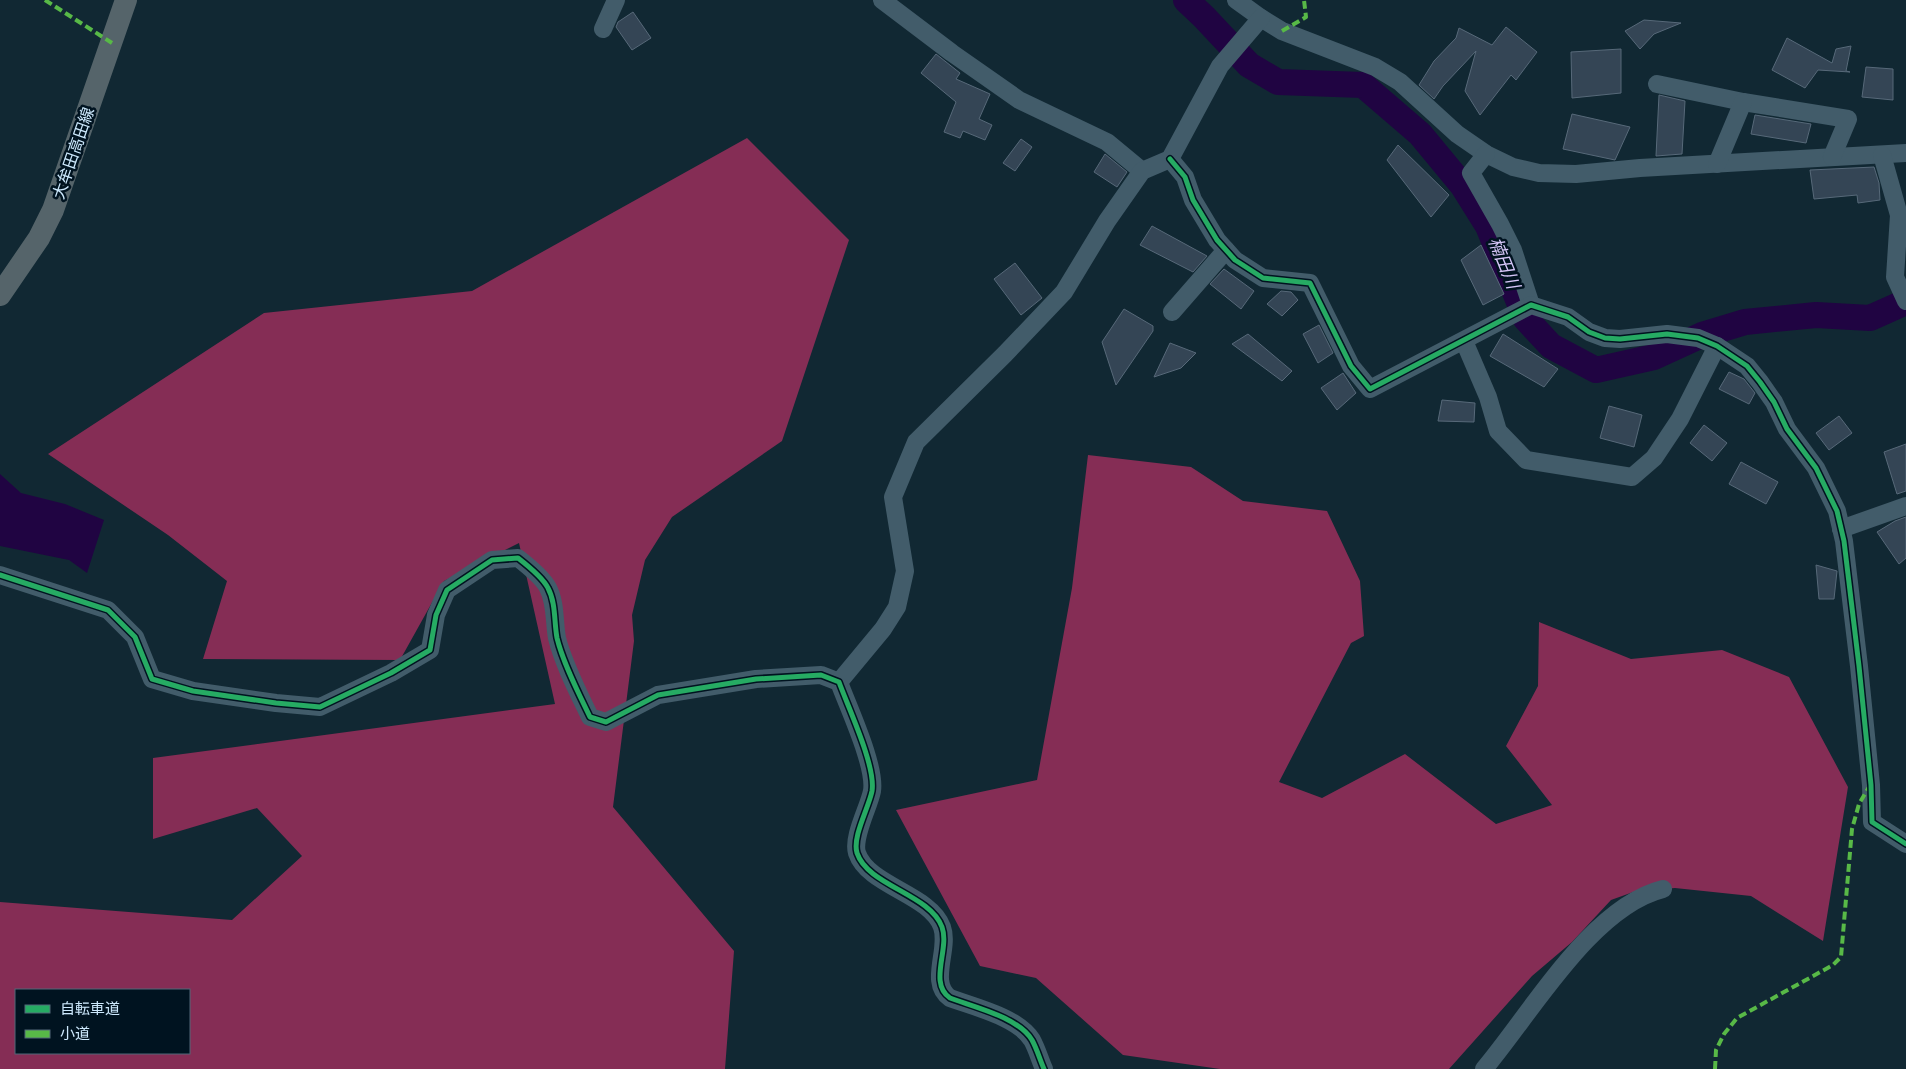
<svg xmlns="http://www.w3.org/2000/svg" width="1906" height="1069" viewBox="0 0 1906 1069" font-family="'Nunito Sans','Noto Sans JP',sans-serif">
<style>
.forest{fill:#852d55;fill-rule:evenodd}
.water{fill:#200442}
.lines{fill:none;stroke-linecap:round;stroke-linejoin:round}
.river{stroke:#200442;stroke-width:26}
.building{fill:#344555;stroke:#576979}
.minor{stroke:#425c6a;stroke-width:18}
.major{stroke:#55646a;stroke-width:22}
.quiet{stroke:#58b947;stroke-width:4;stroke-dasharray:8 4;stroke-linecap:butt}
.cycleway-casing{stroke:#001320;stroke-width:8}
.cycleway{stroke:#26ab63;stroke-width:5}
.labels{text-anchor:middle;stroke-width:5;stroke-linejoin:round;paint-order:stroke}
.street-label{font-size:16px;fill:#cde9fd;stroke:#001320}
.water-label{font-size:18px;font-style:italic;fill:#d5c6f8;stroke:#001320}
</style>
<rect width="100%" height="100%" fill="#112833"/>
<g class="forest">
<path d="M747 138 849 240 782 441 672 517 645 560 632 615 634 641 613 807 734 951 725 1069H0V902L232 920 302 856 257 808 153 839V758L555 704 519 543 444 581 400 660 203 659 227 581 168 535 48 454 264 313 472 291ZM16 990H189V1053H16Z"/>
<polygon points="1088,455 1191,467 1243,501 1327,511 1360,581 1364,636 1351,643 1279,782 1322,798 1405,754 1496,824 1552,805 1506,746 1538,686 1539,622 1631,659 1722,650 1789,677 1848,787 1823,941 1751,896 1675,888 1636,891 1611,900 1572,942 1532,976 1449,1069 1220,1069 1123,1055 1036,978 980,966 896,810 1037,780 1072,588"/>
</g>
<polygon class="water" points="0,474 21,493 65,504 104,520 87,573 69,560 0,546"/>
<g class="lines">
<polyline class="river" points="1186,0 1204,17 1249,65 1278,82 1363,85 1420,134 1463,186 1488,226 1526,319 1551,346 1596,370 1654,357 1702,335 1745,322 1816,315 1870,318 1906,302"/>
</g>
<g class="building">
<polygon points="633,12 651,38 632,50 616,27 618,22"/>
<polygon points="1644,20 1681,23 1654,34 1640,49 1625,31"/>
<polygon points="1506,27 1537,52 1516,80 1511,75 1480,115 1465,91 1476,51 1443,86 1434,99 1419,85 1434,61 1456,38 1459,28 1492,45"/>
<polygon points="1787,38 1832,63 1836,49 1851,46 1846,71 1850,72 1818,70 1805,88 1772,70"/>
<polygon points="1621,49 1621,93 1572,98 1571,52"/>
<polygon points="936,54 960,73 956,79 990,94 979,119 992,125 985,140 963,131 960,138 944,132 956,102 921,73"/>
<polygon points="1866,67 1893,69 1893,100 1862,97"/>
<polygon points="1659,95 1685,101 1682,154 1656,156"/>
<polygon points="1572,114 1630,127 1615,160 1563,149"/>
<polygon points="1755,115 1811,124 1806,143 1751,134"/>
<polygon points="1021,139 1032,147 1015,171 1003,163"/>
<polygon points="1398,145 1449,195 1431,217 1387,160"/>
<polygon points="1105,154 1127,172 1117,187 1094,172"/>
<polygon points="1874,167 1879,183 1880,200 1858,203 1857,195 1814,199 1810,170"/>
<polygon points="1152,226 1207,256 1193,272 1140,245"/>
<polygon points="1481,245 1504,294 1483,305 1461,260"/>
<polygon points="1015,263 1042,298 1021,315 994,279"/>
<polygon points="1224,269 1254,291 1241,309 1210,284"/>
<polygon points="1281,291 1291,292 1298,300 1282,316 1267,304"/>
<polygon points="1124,309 1153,326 1153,331 1116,385 1102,342"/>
<polygon points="1319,325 1333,353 1318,363 1303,334"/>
<polygon points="1248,334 1292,371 1282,381 1232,344"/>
<polygon points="1503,334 1558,369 1544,387 1490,356"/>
<polygon points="1170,343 1196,353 1181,368 1154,377"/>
<polygon points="1729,372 1744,379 1755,393 1749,404 1719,389"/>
<polygon points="1343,373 1356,393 1337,410 1321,388"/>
<polygon points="1442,400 1475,403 1474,422 1438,421"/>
<polygon points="1609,406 1642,415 1634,447 1600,438"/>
<polygon points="1839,416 1852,433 1829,450 1816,433"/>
<polygon points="1704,425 1727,443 1712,461 1690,443"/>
<polygon points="1906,444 1906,491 1897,494 1884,452"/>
<polygon points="1741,462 1778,482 1766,504 1729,484"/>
<polygon points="1906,517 1906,558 1899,564 1877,532 1895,521"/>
<polygon points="1816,565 1837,571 1834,599 1819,599"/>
</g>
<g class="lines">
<g class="minor">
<polyline points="882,0 952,53 1019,100 1107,142 1142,171"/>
<polyline points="1236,0 1261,18 1282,31 1375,67 1400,82 1457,134 1486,154 1513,167 1539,173 1576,174 1640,168 1906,153"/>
<polyline points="603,29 616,0"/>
<polyline points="1657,84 1743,102 1848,119 1832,157"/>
<polyline points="1486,154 1471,173 1500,224 1513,250 1531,305"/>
<polyline points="1882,155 1899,215 1895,277 1906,301"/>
<polyline points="1170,159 1185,177 1193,200 1217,240 1235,260 1263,278 1310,283 1351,366 1370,389 1531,305 1568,317 1589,332 1605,338 1620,339 1667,334 1698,338 1717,346 1747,366 1760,382 1774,402 1787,429 1816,468 1837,511 1844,541 1859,666 1871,785 1872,822 1906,844"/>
<polyline points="1717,164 1743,102"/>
<polyline points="1172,312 1226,250"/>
<polyline points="1464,341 1488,397 1498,431 1526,460 1632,477 1654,458 1680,419 1717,346"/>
<polyline points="1841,529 1906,506"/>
<path d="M0 575 108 610 135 637 152 679 193 691 276 703 320 707 391 673 430 650 436 615 447 590 492 560 518 558C527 565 543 578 548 588 556 603 554 622 557 638 563 663 579 694 590 717L606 722 658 695 756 679 821 675 839 682C848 707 876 766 872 791 869 807 852 837 857 853 868 886 930 894 942 927 950 949 928 983 950 998 974 1007 1018 1017 1032 1040 1037 1049 1040 1060 1044 1069"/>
<polyline points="839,682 883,629 897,607 905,571 893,497 916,442 1005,354 1064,292 1107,221 1142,171 1170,159 1220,66 1261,18"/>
<path d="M1484 1069C1530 1015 1591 907 1663 889"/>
</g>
<polyline class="major" points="0,295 39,238 53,210 126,0"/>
<g class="quiet">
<polyline points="45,0 112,43"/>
<polyline points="1282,31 1306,17 1304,0"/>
<polyline points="1715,1069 1716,1050 1724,1034 1737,1018 1833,965 1841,957 1852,829 1859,804 1869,787"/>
</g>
<defs>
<g id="cycleway">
<polyline points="1170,159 1185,177 1193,200 1217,240 1235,260 1263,278 1310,283 1351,366 1370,389 1531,305 1568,317 1589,332 1605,338 1620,339 1667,334 1698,338 1717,346 1747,366 1760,382 1774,402 1787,429 1816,468 1837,511 1844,541 1859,666 1871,785 1872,822 1906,844"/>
<path d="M0 575 108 610 135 637 152 679 193 691 276 703 320 707 391 673 430 650 436 615 447 590 492 560 518 558C527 565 543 578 548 588 556 603 554 622 557 638 563 663 579 694 590 717L606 722 658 695 756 679 821 675 839 682C848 707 876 766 872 791 869 807 852 837 857 853 868 886 930 894 942 927 950 949 928 983 950 998 974 1007 1018 1017 1032 1040 1037 1049 1040 1060 1044 1069"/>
</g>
</defs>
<use href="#cycleway" class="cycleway-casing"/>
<use href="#cycleway" class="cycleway"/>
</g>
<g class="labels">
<g class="street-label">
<text transform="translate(73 153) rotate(-71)" y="6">大牟田高田線</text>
</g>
<g class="water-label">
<text transform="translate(1504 263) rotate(68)" y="6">楠田川</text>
</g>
</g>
<rect x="15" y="989" width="175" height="65" fill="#001320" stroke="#526978"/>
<rect x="25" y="1005" width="25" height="8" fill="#26ab63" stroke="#526978"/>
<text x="60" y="1014" font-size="15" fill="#cde9fd">自転車道</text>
<rect x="25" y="1030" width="25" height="8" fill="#58b947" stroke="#526978"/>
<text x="60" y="1039" font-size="15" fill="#cde9fd">小道</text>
</svg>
